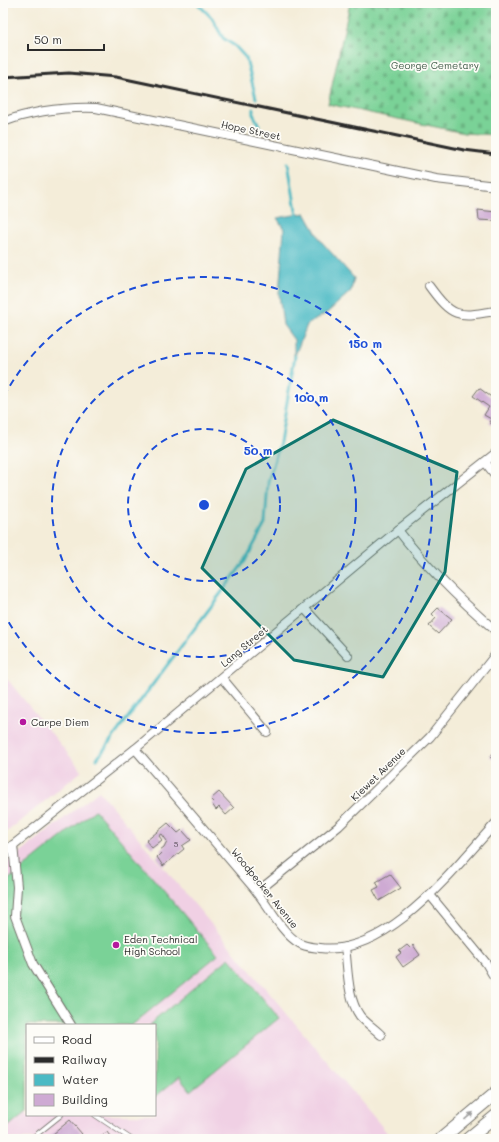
<svg xmlns="http://www.w3.org/2000/svg" width="499" height="1142" viewBox="0 0 499 1142" font-family="Mali,sans-serif">
<style>
.built{fill:#f0d0e4;fill-rule:evenodd}
.cemetery{fill:url(#cemetery-stones);stroke:#527e61}
.garden{fill:#7ad297;stroke:#527e61}
.water{fill:#4bbac4;stroke:#3b7278}
.lines{fill:none;stroke-linecap:round;stroke-linejoin:round}
.stream{stroke:#4bbac4;stroke-width:3}
.building{fill:#ceaad3}
.lane-casing{stroke:#716f68;stroke-width:5.5}
.street-casing{stroke:#716f68;stroke-width:10}
.secondary-casing{stroke:#716f68;stroke-width:14}
.lane{stroke:#fff;stroke-width:4}
.street{stroke:#fff;stroke-width:8}
.secondary{stroke:#fff;stroke-width:12}
.rail{stroke:#2b2b2b;stroke-width:3}
.oneway{fill:#a0a0a0}
.marked{fill:#0f766e;fill-opacity:0.2;stroke:#0f766e;stroke-width:3;stroke-linejoin:round}
.ring{fill:none;stroke:#1d4ed8;stroke-width:2;stroke-dasharray:7 5}
.poi-dot{fill:#b5179e;stroke:#fdfcf7;stroke-width:1.5}
.labels{text-anchor:middle;stroke-width:3.5;stroke-linejoin:round;paint-order:stroke}
.number-label{font-size:8px;fill:#544b55}
.park-label{font-size:10px;fill:#435d4b;stroke:#fdfcf7}
.street-label{font-size:10px;fill:#2b2b2b;stroke:#fdfcf7}
.poi-label{font-size:10px;fill:#2b2b2b;stroke:#fdfcf7;text-anchor:start}
.centre{fill:#1d4ed8;stroke:#fdfcf7;stroke-width:2}
.ring-label{font-size:12px;text-anchor:middle;font-weight:bold;fill:#1d4ed8;stroke:#fdfcf7;stroke-width:3.5;stroke-linejoin:round;paint-order:stroke}
</style>
<defs>
<pattern id="cemetery-stones" width="16" height="16" patternUnits="userSpaceOnUse"><rect width="16" height="16" fill="#7ad297"/><path d="M2 7V4a2 2 0 0 1 4 0v3zM10 15v-3a2 2 0 0 1 4 0v3z" fill="#6ab482"/></pattern>
</defs>
<rect width="100%" height="100%" fill="#fdfcf7"/>
<filter id="ink" filterUnits="userSpaceOnUse"><feTurbulence type="fractalNoise" baseFrequency=".025" numOctaves="2"/><feDisplacementMap in="SourceGraphic" scale="8" xChannelSelector="R" yChannelSelector="G"/><feConvolveMatrix kernelMatrix="1 2 1 2 8 2 1 2 1" color-interpolation-filters="sRGB"/></filter>
<filter id="wash" filterUnits="userSpaceOnUse"><feTurbulence type="fractalNoise" baseFrequency=".012" numOctaves="4" result="noise"/><feDisplacementMap in="SourceGraphic" scale="16" xChannelSelector="R" yChannelSelector="G"/><feGaussianBlur stdDeviation="0.9" result="paint"/><feColorMatrix in="noise" values="0 0 0 0 0 0 0 0 0 0 0 0 0 0 0 0 0 1.4 0 .05"/><feComposite in="paint" operator="in"/></filter>
<g filter="url(#wash)">
<rect width="100%" height="100%" fill="#f4edd9"/>
<g class="built">
<polygon points="3,674 82,771 3,835"/>
<path d="M99 791 379 1123 392 1139H3V866ZM27 1025H155V1115H27Z"/>
</g>
<polygon class="cemetery" points="350,3 496,3 496,135 464,133 328,104"/>
<g class="garden">
<polygon points="95,810 218,955 132,1025 27,1025 27,1111 3,1131 3,884"/>
<polygon points="229,958 279,1018 190,1091 179,1077 155,1097 155,1025 149,1025"/>
</g>
<polygon class="water" points="305,213 321,241 354,278 351,291 328,312 307,325 294,358 294,340 283,325 279,294 284,229 277,218"/>
<g class="lines">
<g class="stream">
<polyline points="197,3 212,18 223,38 235,46 246,58 256,98"/>
<polyline points="253,109 253,114 259,125"/>
<polyline points="288,163 297,216"/>
<polyline points="97,759 245,561 265,524 268,482 280,442 295,356"/>
</g>
</g>
<g id="blocks">
<g class="building">
<polygon points="478,210 496,212 496,221 479,220"/>
<polygon points="479,388 494,399 496,396 496,427 489,422 491,419 484,415 489,407 473,396"/>
<polygon points="438,608 452,619 438,634 429,626 436,618 432,614"/>
<polygon points="495,751 496,751 496,761 490,757"/>
<polygon points="219,792 234,808 226,815 219,807 216,810 212,804 214,802 211,799"/>
<polygon points="168,823 178,833 182,830 191,840 182,846 184,849 163,866 157,857 162,852 160,850 164,847 167,841 162,834 159,836 162,840 152,848 146,841"/>
<polygon points="390,874 401,888 379,901 373,890 379,887 376,882"/>
<polygon points="407,945 410,948 413,945 420,955 403,967 396,957 401,953 399,951"/>
<polygon points="70,1120 82,1134 76,1139 47,1139"/>
<polygon points="107,1132 112,1139 95,1139"/>
</g>
</g>
</g>
<g filter="url(#ink)">
<use href="#blocks" fill-opacity="0" stroke="#716f68" stroke-width="1"/>
<g class="lines">
<defs>
<g id="lane">
<polyline points="95,1115 131,1139"/>
<polyline points="31,1139 61,1115"/>
</g>
<g id="street">
<path d="M3 122C33 111 64 107 96 108L436 179 496 186"/>
<path d="M429 286C453 319 458 317 496 311"/>
<polyline points="485,462 496,476"/>
<path d="M398 530C427 568 460 600 496 631"/>
<polyline points="305,609 348,656"/>
<polyline points="222,678 267,732"/>
<path d="M135 749C175 795 214 841 253 887 267 903 281 933 299 943 305 947 313 947 320 948 388 957 455 867 496 823"/>
<polyline points="13,845 17,887 15,916 33,964 71,1025"/>
<polyline points="3,853 135,749 398,530 496,453"/>
<polyline points="257,892 339,826 430,737 496,654"/>
<polyline points="430,895 486,963 493,975"/>
<path d="M345 947C348 968 347 998 360 1016 366 1023 375 1029 381 1035"/>
</g>
<g id="secondary">
<polyline points="441,1139 496,1093"/>
<polyline points="468,1139 496,1116"/>
</g>
</defs>
<use href="#lane" class="lane-casing"/>
<use href="#street" class="street-casing"/>
<use href="#secondary" class="secondary-casing"/>
<use href="#lane" class="lane"/>
<use href="#street" class="street"/>
<use href="#secondary" class="secondary"/>
<polyline class="rail" points="3,77 69,73 116,77 464,150 496,154"/>
</g>
<defs><path id="oneway-solid" d="M-6-.8H1V-3.2L6.5 0L1 3.2V.8H-6Z"/></defs>
<use class="oneway" href="#oneway-solid" transform="translate(469 1116) rotate(-40)"/>
</g>
<path class="marked" d="M333 420 457 472 445 572 383 677 294 660 202 568 246 469Z"/>
<g class="ring">
<circle cx="204" cy="505" r="76"/>
<circle cx="204" cy="505" r="152"/>
<path d="M4 396A228 228 0 1 1 4 614"/>
</g>
<g class="poi-dot">
<circle cx="23" cy="722" r="4"/>
<circle cx="116" cy="945" r="4"/>
</g>
<g class="labels">
<g class="number-label">
<text x="176" y="847">5</text>
</g>
<g class="park-label">
<text x="435" y="69">George Cemetary</text>
</g>
<g class="street-label">
<text transform="translate(251 130) rotate(12)" y="4">Hope Street</text>
<text transform="translate(244 646) rotate(-40)" y="4">Lang Street</text>
<text transform="translate(378 774) rotate(-44)" y="4">Kiewet Avenue</text>
<text transform="translate(265 888) rotate(51)" y="4">Woodpecker Avenue</text>
</g>
<g class="poi-label">
<text x="31" y="726">Carpe Diem</text>
<text x="124" y="943">Eden Technical<tspan x="124" dy="12">High School</tspan></text>
</g>
</g>
<circle cx="204" cy="505" r="6" class="centre"/>
<g class="ring-label">
<text x="365" y="348">150 m</text>
<text x="311" y="402">100 m</text>
<text x="258" y="455">50 m</text>
</g>
<rect width="499" height="1142" fill="none" stroke="#fdfcf7" stroke-width="16"/>
<rect x="26" y="1024" width="130" height="92" fill="#fdfcf7" stroke="#a9a8a5"/>
<rect x="34" y="1037" width="20" height="6" fill="#ffffff" stroke="#a9a8a5"/>
<text x="62" y="1044" font-size="12" fill="#2b2b2b">Road</text>
<rect x="34" y="1057" width="20" height="6" fill="#2b2b2b" stroke="#a9a8a5"/>
<text x="62" y="1064" font-size="12" fill="#2b2b2b">Railway</text>
<rect x="34" y="1074" width="20" height="12" fill="#4bbac4" stroke="#a9a8a5"/>
<text x="62" y="1084" font-size="12" fill="#2b2b2b">Water</text>
<rect x="34" y="1094" width="20" height="12" fill="#ceaad3" stroke="#a9a8a5"/>
<text x="62" y="1104" font-size="12" fill="#2b2b2b">Building</text>
<path d="M28 44v6h76v-6" fill="none" stroke="#2b2b2b" stroke-width="2"/>
<text x="34" y="44" font-size="12" fill="#2b2b2b" stroke="#fdfcf7" stroke-width="3" paint-order="stroke">50 m</text>
</svg>
